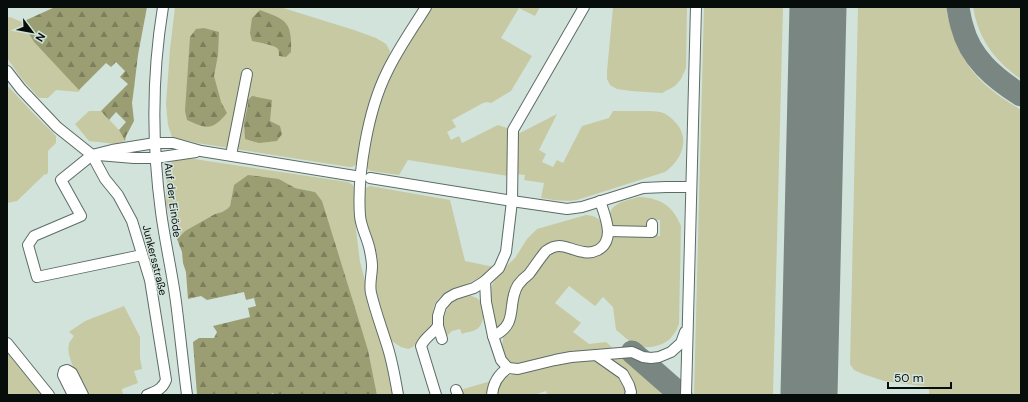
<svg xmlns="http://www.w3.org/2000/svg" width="1028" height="402" viewBox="0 0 1028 402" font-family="'DM Sans',sans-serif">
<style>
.green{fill:#c7c9a2}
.forest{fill:url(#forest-firs)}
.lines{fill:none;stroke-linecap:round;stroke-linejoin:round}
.taxiway{stroke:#7a8682;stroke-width:23}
.runway{stroke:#7a8682;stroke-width:57}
.minor-casing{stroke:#5c6c66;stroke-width:12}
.minor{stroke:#fff;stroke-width:10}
.labels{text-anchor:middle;stroke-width:3;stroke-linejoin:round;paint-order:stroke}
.street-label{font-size:11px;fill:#070d0b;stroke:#d2e3dc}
</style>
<defs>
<pattern id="forest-firs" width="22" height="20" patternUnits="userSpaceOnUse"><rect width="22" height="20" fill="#9b9d72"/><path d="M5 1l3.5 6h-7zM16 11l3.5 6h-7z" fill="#7c7e5c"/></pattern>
</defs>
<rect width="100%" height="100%" fill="#d2e3dc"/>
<g class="green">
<path d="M175 7H280L354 30 376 38 386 44 390 51 389 56 380 73 369 105 364 124 358 160C356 166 354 167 349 167L197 143 172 137 168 125 166 104 170 49Z"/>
<polygon points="431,7 540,7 535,16 519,8 501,38 532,56 511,91 491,103 487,102 483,103 452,120 456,127 447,132 451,140 459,136 462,143 498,125 510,129 508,176 408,160 399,175 371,171 368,169 366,162 373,127 383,96 397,62"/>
<polygon points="613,7 687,7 686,68 681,79 675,86 662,93 631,91 617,89 610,85 607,79 607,71"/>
<polygon points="704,7 783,7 773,395 694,395"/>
<path d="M858 7H946C951 37 964 67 988 87 998 96 1010 103 1021 110V395H929V387L884 381 863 374 854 370 850 364Z"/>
<path d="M973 7H1021V79C995 62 978 38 973 7Z"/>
<polygon points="10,17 22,22 34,42 80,90 78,92 56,90 48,98 39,98 21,78 7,58 7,18"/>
<polygon points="7,85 32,112 56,136 56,143 48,151 48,173 46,175 45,174 17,201 7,203"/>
<polygon points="89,111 101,111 119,130 125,141 116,144 89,141 75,124"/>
<path d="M613 111C624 111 636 111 647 111 651 111 656 111 660 112 665 113 671 117 675 122 691 138 682 160 665 172L577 200C565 202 553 200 541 198L544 183 524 180 525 175 515 174 516 131 520 133 557 114 539 150 546 154 542 162 553 167 557 160 563 163 582 126 609 118Z"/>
<path d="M181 157 348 182 353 185 355 191 356 230 360 262 381 339 394 395H377L368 350 315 192 295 188 279 179 234 185 230 206 227 209 222 212 215 214 185 231 177 239 166 204 167 172C169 163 173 160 181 157Z"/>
<polygon points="370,186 450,200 465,261 494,267 491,271 473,281 440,297 436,302 434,306 433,311 432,327 419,339 413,347 408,349 401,347 390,340 375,289 377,271 371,233 365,222 364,192 366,188"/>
<path d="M639 197C661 198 673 206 681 226L679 324C677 328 676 332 673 335 666 346 648 350 636 345 629 342 623 335 616 330L613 307 603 297 595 306 569 286 555 303 581 323 573 332 589 344 606 342 616 351 529 365 512 364 506 357 502 345 503 340V335L517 300 520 289 546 258 556 249 582 255 617 234 660 236V220H650V227L613 228C612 225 610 221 610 218 608 203 628 200 639 197Z"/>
<path d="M586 215C592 215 597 217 601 221 605 238 606 240 590 249L570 244 539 254 507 317 500 326 494 328 489 305 492 285 499 273 515 258 527 239 537 229Z"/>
<path d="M466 295C472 296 477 297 481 302 486 308 484 325 477 329 473 332 466 332 462 334L460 329 452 331 447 336C439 326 445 307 455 299 458 297 463 296 466 295Z"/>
<path d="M124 306 140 337V358L142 369 134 371 138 383 122 389 123 395H89C82 383 65 358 69 344 69 342 72 339 74 336L69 332 85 321Z"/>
<polygon points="7,352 40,393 41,395 7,395"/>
<polygon points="624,357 667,395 635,395 604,359"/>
<path d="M594 360C603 365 621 376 624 385 625 388 625 392 625 395H547L546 391 534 395H496L497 390 504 377 557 363Z"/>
<polygon points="491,381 488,395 461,395 460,390"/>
</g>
<g class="forest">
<polygon points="55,7 147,7 138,55 134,88 132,103 134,121 126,136 125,141 119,130 126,122 116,112 109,120 101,111 128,84 120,77 125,71 116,62 111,67 106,63 79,90 34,42 22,22"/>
<path d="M260 10C287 20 292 22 291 52L286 57 279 56C279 55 279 50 278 49 276 45 257 42 252 41L250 33 252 18Z"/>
<path d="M204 28 219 32 218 55 214 76 221 102 227 113C212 131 207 129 187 120L185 111 190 37 196 29Z"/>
<polygon points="252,96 272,100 270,121 280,126 282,134 277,141 259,143 245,139 244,123 248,105 247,101"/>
<polygon points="248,175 279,179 295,188 315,192 322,201 368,350 377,395 274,395 273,393 269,395 197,395 193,342 199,338 214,338 217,332 213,326 250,317 248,308 256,306 254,298 246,300 244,292 207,300 201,296 188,299 186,272 183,263 182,252 177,239 185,231 215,214 222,212 227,209 230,206 234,185"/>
</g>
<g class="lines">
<g class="taxiway">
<path d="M958 7C959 13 960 20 962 26 970 58 994 78 1021 95"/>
<polyline points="632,352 681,395"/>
</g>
<polyline class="runway" points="809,395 818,7"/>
<defs>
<g id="minor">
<path d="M163 7C152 74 152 145 161 212 165 242 172 272 176 302 180 333 183 364 187 395"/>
<path d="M7 71 21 89 57 127 92 155 105 179 118 195 132 221 150 280 166 380C162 390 156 391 147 395"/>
<polyline points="98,155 134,158 155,158 196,152"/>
<polyline points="231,155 247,74"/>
<polyline points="370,178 512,201 567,209 582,207 643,188 666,187 691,187"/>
<path d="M600 201C605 216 616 240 598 250 594 252 589 253 584 252 568 250 561 240 546 251 540 258 535 266 529 274 525 277 521 281 518 285 506 304 520 324 493 336L501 360 508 368 518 369 555 360 571 357 596 355 623 374 629 385 631 392 630 395"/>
<polyline points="608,231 652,232 652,224"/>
<polyline points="142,255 37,277 28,245 34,236 81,216 61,180 92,155 112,150 155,143 173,143 201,151 361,177"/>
<polyline points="485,281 486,302 493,336"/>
<polyline points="442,339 438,326 438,316 441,306 448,298 455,294 474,288 485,281 499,268 506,252 512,201 513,130 584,7"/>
<polyline points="7,343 49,395"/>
<polyline points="596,355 632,352 643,357 651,358 659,357 671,352 681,343 685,332"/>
<polyline points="456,390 458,395"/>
<polyline points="73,395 63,375 64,371 67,370 72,373 83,395"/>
<path d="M398 395C395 377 392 359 386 342 381 326 375 310 371 293 369 284 372 275 372 266 372 261 371 256 370 251 368 239 361 228 360 216 357 174 368 110 387 72 398 49 413 28 426 7"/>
<path d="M436 395 421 346C425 337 433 334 438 326"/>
<path d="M492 395C493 384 499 374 508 368"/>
<polyline points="686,395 696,7"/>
</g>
</defs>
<use href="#minor" class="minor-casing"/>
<use href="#minor" class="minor"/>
</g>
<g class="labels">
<g class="street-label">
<text transform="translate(173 200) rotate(83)" y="4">Auf der Einöde</text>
<text transform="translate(155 260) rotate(76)" y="4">Junkersstraße</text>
</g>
</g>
<rect width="1028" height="402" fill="none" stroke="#070d0b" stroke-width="16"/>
<g transform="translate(32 32) rotate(122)" stroke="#d2e3dc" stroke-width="3" paint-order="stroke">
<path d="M0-3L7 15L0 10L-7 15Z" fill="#070d0b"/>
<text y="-6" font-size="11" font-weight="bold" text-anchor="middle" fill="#070d0b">N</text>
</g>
<path d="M888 382v6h63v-6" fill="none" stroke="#070d0b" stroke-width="2"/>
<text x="894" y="382" font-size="12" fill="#070d0b" stroke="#d2e3dc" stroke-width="3" paint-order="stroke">50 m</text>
</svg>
